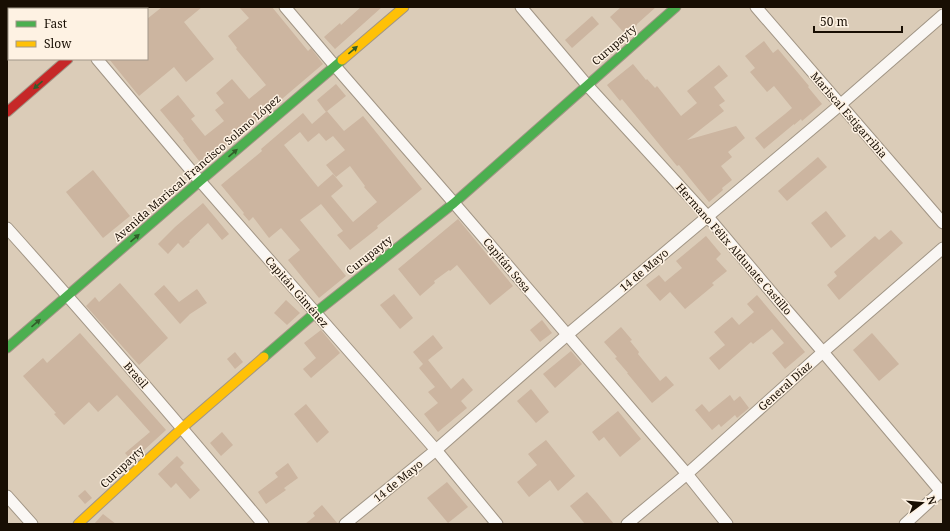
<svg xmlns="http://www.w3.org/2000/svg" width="950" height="531" viewBox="0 0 950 531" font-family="'Noto Serif',serif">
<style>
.building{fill:#ccb5a0;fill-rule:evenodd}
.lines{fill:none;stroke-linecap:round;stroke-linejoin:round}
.street-casing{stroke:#a19585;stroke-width:13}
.fast-casing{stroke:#a19585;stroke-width:11}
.slow-casing{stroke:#a19585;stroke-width:11}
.jam-casing{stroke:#a19585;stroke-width:11}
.street{stroke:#faf7f4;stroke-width:11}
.fast{stroke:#4caf50;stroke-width:9}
.slow{stroke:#ffc107;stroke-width:9}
.jam{stroke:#c62828;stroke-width:9}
.oneway{fill:#325e2a}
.labels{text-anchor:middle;stroke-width:3;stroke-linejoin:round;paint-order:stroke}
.street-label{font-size:11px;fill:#180e03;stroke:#fef2e3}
</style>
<rect width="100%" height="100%" fill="#dbccb8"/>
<g class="building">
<polygon points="162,7 202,7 184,22 214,59 186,82 174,67 139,96 109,59 147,59 147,19"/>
<polygon points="239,7 272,7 308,51 311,48 323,64 203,166 183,140 184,139 160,110 178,95 195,116 191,119 205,136 224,121 215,110 224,103 216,93 232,79 249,99 266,85 236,49 237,48 228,36 249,18"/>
<polygon points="361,7 382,7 335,49 324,37 340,23 341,25"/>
<polygon points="621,7 656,7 637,24 637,25 626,35 610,17"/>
<polygon points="592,16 599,24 572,48 565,40"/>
<polygon points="764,41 773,53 778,49 809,86 808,87 822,104 802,121 801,119 794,125 794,124 764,149 755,138 785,114 792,108 774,86 767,92 750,72 755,68 745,56"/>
<polygon points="633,64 646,80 647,79 655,88 657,86 681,116 697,103 687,91 719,65 728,76 714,87 725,101 719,105 724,111 687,140 736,126 745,138 728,152 732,157 721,166 732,180 722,188 723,190 709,202 679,165 677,166 622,99 620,101 607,85"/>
<polygon points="336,84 346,96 326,112 317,100"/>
<path d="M327 111 344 131 363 116 422 189 377 226 378 228 350 250 337 235 343 231 321 204 300 220 346 276 319 298 288 260 300 250 281 228 269 238 253 217 249 221 243 214 244 213 221 185 262 151 261 149 303 113 312 124ZM300 132 308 142 319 133 326 141 333 136 345 150 326 165 336 177 350 166 365 186 364 187 377 202 353 222 331 196 343 186 333 174 318 187 284 145Z"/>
<polygon points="818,157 827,167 787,201 778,191"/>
<polygon points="93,170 130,216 103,238 66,192"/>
<polygon points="203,203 229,234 222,240 208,223 189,241 190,242 183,248 178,243 168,254 158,244 175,227"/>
<polygon points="826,211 846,236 831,248 811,223"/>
<polygon points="458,219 513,286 490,305 457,265 450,271 449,270 434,281 435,283 420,296 398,269"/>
<polygon points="891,230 903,243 839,300 827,285 837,276 834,272 875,236 879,240"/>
<polygon points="706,236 721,254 716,259 727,271 712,283 714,285 685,309 670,292 660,301 646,285 659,275 665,282 682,268 676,261"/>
<polygon points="120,283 168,338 139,365 86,306 95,297 99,302"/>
<polygon points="164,285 179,302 197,289 207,303 190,314 180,324 154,294"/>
<polygon points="394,294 413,318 400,329 380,305"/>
<polygon points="757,295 805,352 785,369 772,353 784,343 772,329 753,344 751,342 719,370 709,358 725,345 714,332 732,317 739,325 754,312 747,304"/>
<polygon points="286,300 300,313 287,325 274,313"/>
<polygon points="542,320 552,333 540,342 530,330"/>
<polygon points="621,327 632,340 630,341 639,352 638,354 660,381 666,376 674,385 652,403 627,373 628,373 615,358 617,357 604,342"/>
<polygon points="321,330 340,353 311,378 303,369 316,358 304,343"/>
<polygon points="80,333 166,430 132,461 125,453 150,432 117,395 98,412 89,402 64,425 54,414 56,413 23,376 43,358 47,363"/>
<polygon points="872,333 899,364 879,381 853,350"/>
<polygon points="433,335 443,348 428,360 451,389 463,378 473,390 461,401 467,408 438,432 424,414 438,403 428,392 435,387 419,368 423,364 413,352"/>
<polygon points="571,351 582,364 555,388 543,374"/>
<polygon points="235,352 243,362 235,369 227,359"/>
<polygon points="531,389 549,412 536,423 517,401"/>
<polygon points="730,395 734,401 740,396 749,408 737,418 735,415 721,427 719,424 712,430 695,410 702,404 709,412"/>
<polygon points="306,404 329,432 317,443 294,414"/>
<polygon points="618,411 641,439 620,457 604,437 599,441 592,432"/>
<polygon points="222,432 233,445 221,456 210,443"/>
<polygon points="546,440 575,476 558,491 550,480 529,497 517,482 537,465 528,454"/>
<polygon points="177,456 184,463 180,467 200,490 190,499 176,483 171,488 158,474"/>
<polygon points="288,463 298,478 284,488 286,490 266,504 258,492 278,477 275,473"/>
<polygon points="447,482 468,507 448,523 427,498"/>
<polygon points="85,490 92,498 85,504 78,496"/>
<polygon points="587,492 596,502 614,524 585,524 570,506"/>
<polygon points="322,505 338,524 305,524 315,516 313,513"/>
<polygon points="103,514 116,524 94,524"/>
</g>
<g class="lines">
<defs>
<g id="street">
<polyline points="51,7 52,9"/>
<polyline points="285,7 335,66 454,203 687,474 727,524"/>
<polyline points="521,7 587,85 708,217 778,300 823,352 943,494"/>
<polyline points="756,7 943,223"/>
<polyline points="97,59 200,181 436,450 497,524"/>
<path d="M7 228C94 325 179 424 263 524"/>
<polyline points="7,496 32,524"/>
<polyline points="345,524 436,450 567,335 840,105 943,15"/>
<polyline points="627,524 687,474 823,352 943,248"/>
<polyline points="905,524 943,489"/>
</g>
<g id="fast">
<polyline points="125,9 128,7"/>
<polyline points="7,348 200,181 342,60"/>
<polyline points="264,357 315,313 454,203 676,7"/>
</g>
<g id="slow">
<polyline points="342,60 404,7"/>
<polyline points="78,524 182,428 264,357"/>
</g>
<polyline id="jam" points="7,112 68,59"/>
</defs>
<use href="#street" class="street-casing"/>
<use href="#fast" class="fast-casing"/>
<use href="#slow" class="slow-casing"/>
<use href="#jam" class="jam-casing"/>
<use href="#street" class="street"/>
<use href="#fast" class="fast"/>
<use href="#slow" class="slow"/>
<use href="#jam" class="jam"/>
</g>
<defs><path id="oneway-solid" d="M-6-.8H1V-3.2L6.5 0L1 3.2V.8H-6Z"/></defs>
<g class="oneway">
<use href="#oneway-solid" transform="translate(353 50) rotate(-40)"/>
<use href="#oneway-solid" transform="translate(38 85) rotate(139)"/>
<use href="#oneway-solid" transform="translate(233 153) rotate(-41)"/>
<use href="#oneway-solid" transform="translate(135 238) rotate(-41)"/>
<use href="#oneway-solid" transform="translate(36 323) rotate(-41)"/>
</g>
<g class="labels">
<g class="street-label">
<text transform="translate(614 45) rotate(-41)" y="4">Curupayty</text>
<text transform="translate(849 115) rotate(49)" y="4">Mariscal Estigarribia</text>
<text transform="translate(197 168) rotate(-41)" y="4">Avenida Mariscal Francisco Solano López</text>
<text transform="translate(734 249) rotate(49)" y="4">Hermano Félix Aldunate Castillo</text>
<text transform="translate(369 255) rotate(-38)" y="4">Curupayty</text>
<text transform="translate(507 265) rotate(50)" y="4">Capitán Sosa</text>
<text transform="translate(644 270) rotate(-40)" y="4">14 de Mayo</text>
<text transform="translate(297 292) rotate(49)" y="4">Capitán Giménez</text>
<text transform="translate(136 375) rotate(49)" y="4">Brasil</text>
<text transform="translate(785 386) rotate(-42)" y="4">General Díaz</text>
<text transform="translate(122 467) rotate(-43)" y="4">Curupayty</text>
<text transform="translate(398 481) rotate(-39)" y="4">14 de Mayo</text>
</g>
</g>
<rect width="950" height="531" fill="none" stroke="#180e03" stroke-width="16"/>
<rect x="8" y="8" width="140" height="52" fill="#fef2e3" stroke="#a29789"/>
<rect x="16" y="21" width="20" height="6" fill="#4caf50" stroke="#a29789"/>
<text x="44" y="28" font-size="12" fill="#180e03">Fast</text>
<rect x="16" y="41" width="20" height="6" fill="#ffc107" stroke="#a29789"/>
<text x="44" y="48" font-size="12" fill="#180e03">Slow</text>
<g transform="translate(922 503) rotate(74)" stroke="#fef2e3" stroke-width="3" paint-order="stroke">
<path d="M0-3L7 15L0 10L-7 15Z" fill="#180e03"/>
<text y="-6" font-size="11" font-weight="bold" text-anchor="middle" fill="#180e03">N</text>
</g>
<path d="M814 26v6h88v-6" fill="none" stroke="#180e03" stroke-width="2"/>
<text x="820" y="26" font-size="12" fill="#180e03" stroke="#fef2e3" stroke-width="3" paint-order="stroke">50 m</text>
</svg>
